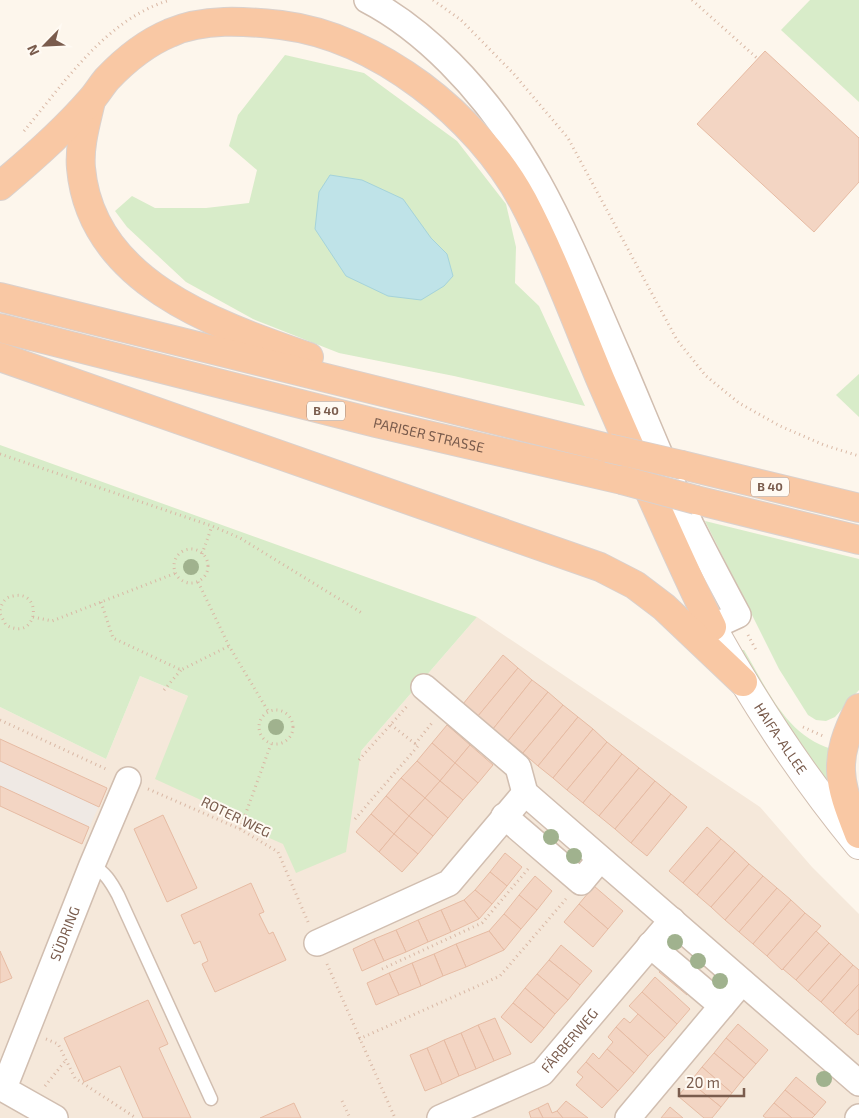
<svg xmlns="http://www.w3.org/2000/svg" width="859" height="1118" viewBox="0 0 859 1118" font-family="'Exo 2',sans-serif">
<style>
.residential{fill:#f5e8da}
.industrial{fill:#efe9e4}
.green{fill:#d8ecc9}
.water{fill:#bfe3e8;stroke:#a5d3da}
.building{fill:#f3d5c3;stroke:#e6bba3}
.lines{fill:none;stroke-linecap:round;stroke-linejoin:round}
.service-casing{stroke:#d1beb0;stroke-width:15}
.minor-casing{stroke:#d1beb0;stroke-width:28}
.tertiary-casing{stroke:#d1beb0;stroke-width:30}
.trunk-casing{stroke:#dad1cd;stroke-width:30}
.path{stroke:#d9b8a5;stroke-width:3;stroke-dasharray:1 4;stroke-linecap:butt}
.service{stroke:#fff;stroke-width:12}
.minor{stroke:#fff;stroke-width:25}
.tertiary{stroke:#fff;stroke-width:28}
.trunk{stroke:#f9c8a4;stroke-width:28}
.trunk-bridge-casing{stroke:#dad1cd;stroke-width:30;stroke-linecap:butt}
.trunk-bridge{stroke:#f9c8a4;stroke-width:28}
.tree{fill:#a0b28e}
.labels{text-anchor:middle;stroke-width:4;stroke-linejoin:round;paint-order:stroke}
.shield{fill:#fffaf3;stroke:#a28b7f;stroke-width:1}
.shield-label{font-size:12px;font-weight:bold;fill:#7a5c4d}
.street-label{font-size:14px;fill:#7a5c4d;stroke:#fffaf3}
</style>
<rect width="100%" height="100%" fill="#fdf6ec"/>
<polygon class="residential" points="477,617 760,807 812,867 859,914 859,1118 0,1118 0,707 106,759 140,676 188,696 361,751"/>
<polygon class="industrial" points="0,739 107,788 82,844 0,806"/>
<g class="green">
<polygon points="810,0 859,0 859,102 781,30"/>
<polygon points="285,55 364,73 457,141 506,204 516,247 515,283 539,306 585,406 454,376 339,353 253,319 186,282 127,227 115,211 132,196 155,208 206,208 249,203 257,170 229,146 238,115"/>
<polygon points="859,374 859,417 836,395"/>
<polygon points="0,445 477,617 361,751 346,852 296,873 283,844 251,830 249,822 155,779 188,696 140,676 106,759 0,707"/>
<polygon points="705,521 859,559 859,690 835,717 826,721 816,720 808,715 779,669"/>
<path d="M740 650H744C767 688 786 736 832 749L831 788 798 748Z"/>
</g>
<polygon class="water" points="330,175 362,180 403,199 431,238 447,254 453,276 444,286 421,300 388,296 346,276 315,229 319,192"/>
<g class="building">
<polygon points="765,51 859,138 859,182 814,232 697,124"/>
<polygon points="503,655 518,668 478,716 463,704"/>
<polygon points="518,668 532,680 493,729 478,716"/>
<polygon points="532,680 548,692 508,741 493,729"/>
<polygon points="548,692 563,705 523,753 508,741"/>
<polygon points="563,705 578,717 538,766 523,753"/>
<polygon points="578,717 593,729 553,778 538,766"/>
<polygon points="447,725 470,745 455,763 432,743"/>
<polygon points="593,729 607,742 567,790 553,778"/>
<polygon points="0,739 107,788 99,807 0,761"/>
<polygon points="607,742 622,754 583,803 567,790"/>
<polygon points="432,743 455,763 440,781 417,761"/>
<polygon points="470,745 493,765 478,783 455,763"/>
<polygon points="622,754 639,768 599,816 583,803"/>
<polygon points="417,761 440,781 425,798 401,778"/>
<polygon points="455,763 478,783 463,800 440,781"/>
<polygon points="639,768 655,781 615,829 599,816"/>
<polygon points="401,778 425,798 409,816 386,796"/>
<polygon points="440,781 463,800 448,818 425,798"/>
<polygon points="655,781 671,794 631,843 615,829"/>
<polygon points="0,786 89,827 82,844 0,806"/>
<polygon points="671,794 687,807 647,856 631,843"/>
<polygon points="386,796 409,816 394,834 371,814"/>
<polygon points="425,798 448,818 433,836 409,816"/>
<polygon points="371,814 394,834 379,852 356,832"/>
<polygon points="163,815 197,888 167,902 134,829"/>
<polygon points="409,816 433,836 418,854 394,834"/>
<polygon points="707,827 721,839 683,883 669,871"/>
<polygon points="394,834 418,854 402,872 379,852"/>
<polygon points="721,839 735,851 697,895 683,883"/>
<polygon points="735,851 749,864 711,907 697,895"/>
<polygon points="505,853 522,867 507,886 490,872"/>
<polygon points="749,864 763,876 725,920 711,907"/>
<polygon points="490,872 507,886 492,904 475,890"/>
<polygon points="535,876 552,891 537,910 519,895"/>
<polygon points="763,876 777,888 739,932 725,920"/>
<polygon points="251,883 264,912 259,914 269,934 273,932 286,960 215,992 202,964 208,961 200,941 194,944 181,915"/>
<polygon points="594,886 623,911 608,929 579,904"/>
<polygon points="777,888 791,900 753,944 739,932"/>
<polygon points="475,890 492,904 479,919 464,900"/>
<polygon points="519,895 537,910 521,929 504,914"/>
<polygon points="464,900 479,919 451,932 441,910"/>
<polygon points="791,900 805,913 767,956 753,944"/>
<polygon points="579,904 608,929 593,947 564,922"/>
<polygon points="441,910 451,932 428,942 418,920"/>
<polygon points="805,913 821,926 782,970 767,956"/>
<polygon points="504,914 521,929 504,950 489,931"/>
<polygon points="418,920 428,942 406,952 396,930"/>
<polygon points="396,930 406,952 384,961 374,939"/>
<polygon points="489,931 504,950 466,967 456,944"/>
<polygon points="816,931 829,943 796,980 783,969"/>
<polygon points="374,939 384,961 362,971 353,949"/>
<polygon points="829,943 841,954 808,991 796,980"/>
<polygon points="456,944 466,967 443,976 434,954"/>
<polygon points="561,945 592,971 580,985 549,960"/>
<polygon points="0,951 12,978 0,983"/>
<polygon points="434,954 443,976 421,986 412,963"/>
<polygon points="841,954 853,965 821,1002 808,991"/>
<polygon points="549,960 580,985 568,1000 537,974"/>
<polygon points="412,963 421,986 399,995 389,973"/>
<polygon points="665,965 693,988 687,995 659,972"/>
<polygon points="853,965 859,970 859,984 833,1013 821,1002"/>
<polygon points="389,973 399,995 376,1005 367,983"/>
<polygon points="537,974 568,1000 555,1014 525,988"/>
<polygon points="655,977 690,1009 677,1024 642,992"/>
<polygon points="859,984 859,1009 845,1024 833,1013"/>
<polygon points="525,988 555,1014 544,1028 513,1003"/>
<polygon points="642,992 677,1024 665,1038 629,1006"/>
<polygon points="148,1000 168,1044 159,1048 191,1118 143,1118 120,1066 84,1082 64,1038"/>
<polygon points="513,1003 544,1028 531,1043 501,1017"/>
<polygon points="859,1009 859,1034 858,1035 845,1024"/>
<polygon points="638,1014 665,1038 648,1056 616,1027 624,1018 630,1023"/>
<polygon points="495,1018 511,1054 494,1061 478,1025"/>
<polygon points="738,1024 768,1050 756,1064 726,1038"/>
<polygon points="478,1025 494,1061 476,1069 461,1033"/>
<polygon points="616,1027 648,1056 634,1073 607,1049 613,1042 608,1037"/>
<polygon points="461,1033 476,1069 459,1076 444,1040"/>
<polygon points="726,1038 756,1064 744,1078 714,1053"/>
<polygon points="444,1040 459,1076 442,1084 427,1048"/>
<polygon points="427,1048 442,1084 425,1091 410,1055"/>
<polygon points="607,1049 634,1073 618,1091 586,1062 593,1053 599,1059"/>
<polygon points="714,1053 744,1078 732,1093 702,1067"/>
<polygon points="586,1062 618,1091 602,1108 576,1085 583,1077 577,1072"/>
<polygon points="702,1067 732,1093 721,1107 690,1082"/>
<polygon points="796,1077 826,1102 815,1115 785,1090"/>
<polygon points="690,1082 721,1107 712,1118 704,1118 678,1096"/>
<polygon points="785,1090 815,1115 812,1118 792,1118 774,1103"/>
<polygon points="566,1101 588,1118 563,1118 557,1111"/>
<polygon points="294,1103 301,1118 260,1118"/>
<polygon points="548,1103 552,1113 557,1111 563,1118 543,1118 538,1108"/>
<polygon points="774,1103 792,1118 766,1118 763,1116"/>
<polygon points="670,1107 683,1118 661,1118"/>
<polygon points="538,1108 543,1118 531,1118 529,1112"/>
</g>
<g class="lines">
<defs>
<path id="service" d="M92 865C105 872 111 882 118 895L211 1099"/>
<g id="minor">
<path d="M367 0C398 16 425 38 450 63 535 148 571 248 618 355 642 411 665 469 691 525 706 555 722 585 738 615L712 627"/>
<polyline points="424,687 518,767 525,793 859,1083"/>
<polyline points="504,816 581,882 600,859"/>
<polyline points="317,943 449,883 525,793"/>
<polyline points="650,945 722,1006"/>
<polyline points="0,1087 55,1118"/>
<path id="s1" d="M4 1088 92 865 128 780"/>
<path id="s2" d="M440 1118 542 1073 672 920"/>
<polyline points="628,1118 742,982"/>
<polyline points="858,1118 859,1117"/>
</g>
<g id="tertiary">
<path id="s3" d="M712 627C755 704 803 777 859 845"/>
</g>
<g id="trunk">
<path d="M91 101C86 123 79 146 81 168 91 283 217 325 309 357"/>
<path d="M0 186C31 160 63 132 90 101 96 95 101 86 107 79 125 60 146 43 170 33 203 18 245 21 281 25 378 37 477 116 523 201 553 258 576 321 601 381 637 463 672 546 712 627"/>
<polyline points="0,297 608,448"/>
<path id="s4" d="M0 328 376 423 622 480"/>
<polyline points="0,357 600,567 635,585 664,607 743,682"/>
<polyline points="682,465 859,508"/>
<polyline points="696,500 859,540"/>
<path d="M859 708C832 761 838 781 859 834"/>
</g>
</defs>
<use href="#service" class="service-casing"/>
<use href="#minor" class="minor-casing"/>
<use href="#tertiary" class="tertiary-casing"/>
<use href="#trunk" class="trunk-casing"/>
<g class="path">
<polyline points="433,0 461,20 513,73 568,138 677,340 706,376 739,403 780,426 824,445 859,456"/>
<polyline points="692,0 758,59"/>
<path d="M24 131C65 82 106 19 170 0"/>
<polyline points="0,454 212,526 240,538 362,613"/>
<circle cx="191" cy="566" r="17"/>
<polyline points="202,554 212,526"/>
<polyline points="198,582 229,646 268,711"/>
<polyline points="101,602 113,638 181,670 229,646"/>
<path d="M0 610C2 603 5 597 13 596 44 589 38 643 6 625L0 614"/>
<polyline points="33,617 52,621 176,573"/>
<polyline points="748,635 756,650"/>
<polyline points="164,690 181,670"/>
<circle cx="276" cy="727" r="17"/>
<polyline points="0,720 108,770"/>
<polyline points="803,727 823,736"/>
<polyline points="415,744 432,723"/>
<polyline points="359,760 409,704"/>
<polyline points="148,789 240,829 278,852 308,922"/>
<polyline points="355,819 418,746 390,724"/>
<polyline points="240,829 271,744"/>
<polyline points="327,964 395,1118"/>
<polyline points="382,969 482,923 529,868"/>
<polyline points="46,1039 58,1044 75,1078 136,1118"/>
<polyline points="359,1039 500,976 566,899"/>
<polyline points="45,1086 66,1060"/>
<polyline points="342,1101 350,1118"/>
</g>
<use href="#service" class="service"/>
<use href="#minor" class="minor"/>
<use href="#tertiary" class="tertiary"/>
<use href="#trunk" class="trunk"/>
<defs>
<g id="trunk-bridge">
<polyline points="608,448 682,465"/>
<polyline points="622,480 696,500"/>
</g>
</defs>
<use href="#trunk-bridge" class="trunk-bridge-casing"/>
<use href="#trunk-bridge" class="trunk-bridge"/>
</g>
<g class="tree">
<circle cx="191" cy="567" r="8"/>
<circle cx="276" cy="727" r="8"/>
<circle cx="551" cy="837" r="8"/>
<circle cx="574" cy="856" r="8"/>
<circle cx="675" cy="942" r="8"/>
<circle cx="698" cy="961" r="8"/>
<circle cx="720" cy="981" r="8"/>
<circle cx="824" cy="1079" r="8"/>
</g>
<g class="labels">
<g class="shield">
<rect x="307" y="401.5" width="38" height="19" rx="4"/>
<rect x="751" y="477.5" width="38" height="19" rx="4"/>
</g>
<g class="shield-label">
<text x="326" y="415">B 40</text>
<text x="770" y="491">B 40</text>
</g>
<g class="street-label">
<text dy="5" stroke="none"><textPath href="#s4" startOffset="442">PARISER STRASSE</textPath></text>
<text dy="5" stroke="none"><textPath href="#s3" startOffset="131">HAIFA-ALLEE</textPath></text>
<text transform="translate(236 817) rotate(26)" y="5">ROTER WEG</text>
<text dy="5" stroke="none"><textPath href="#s1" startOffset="166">SÜDRING</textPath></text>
<text dy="5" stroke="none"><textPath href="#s2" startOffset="154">FÄRBERWEG</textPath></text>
</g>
</g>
<g transform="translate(45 45) rotate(246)" stroke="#fffaf3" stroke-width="4" paint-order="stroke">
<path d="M0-4L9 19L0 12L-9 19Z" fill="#7a5c4d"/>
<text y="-8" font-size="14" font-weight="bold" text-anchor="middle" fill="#7a5c4d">N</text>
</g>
<path d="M679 1088v8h65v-8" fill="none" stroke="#7a5c4d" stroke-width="2.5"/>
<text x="686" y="1088" font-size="15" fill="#7a5c4d" stroke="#fffaf3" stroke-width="4" paint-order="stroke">20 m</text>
</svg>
